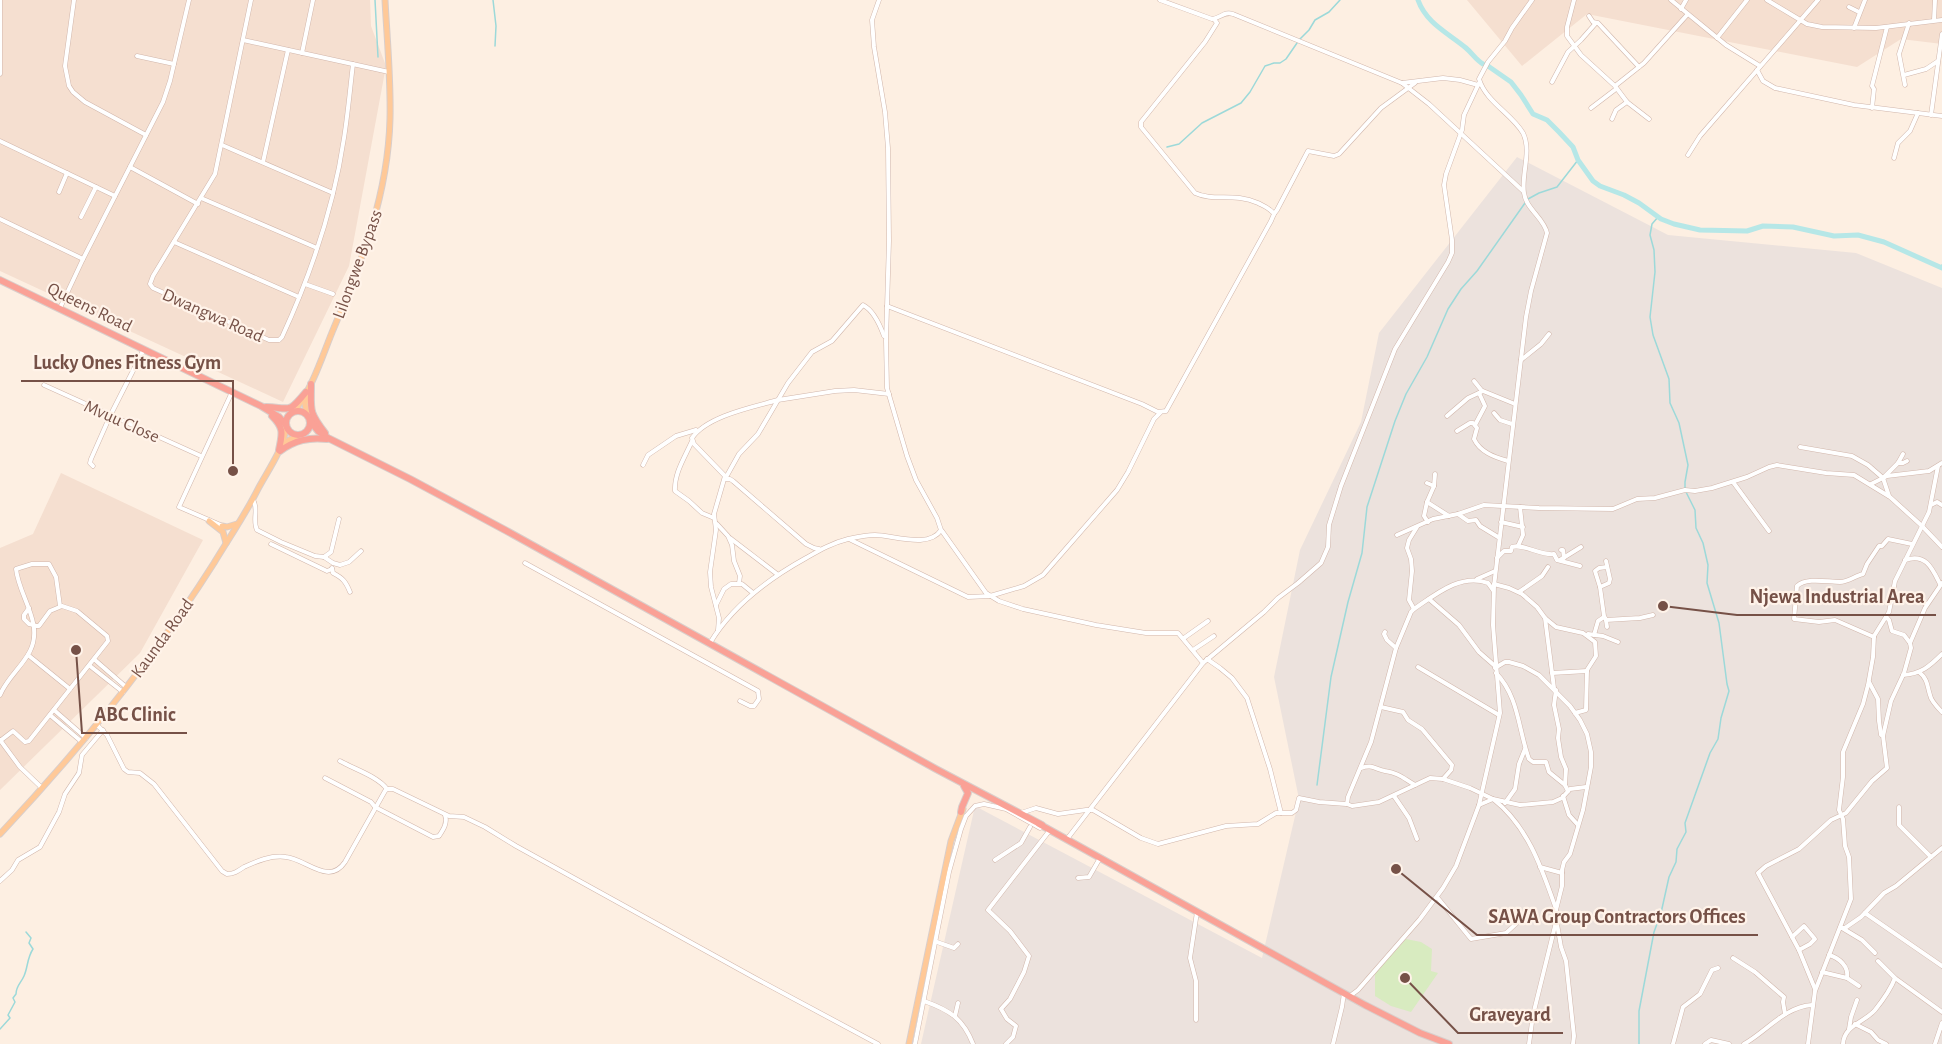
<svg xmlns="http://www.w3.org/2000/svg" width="1942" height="1044" viewBox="0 0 1942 1044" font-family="'Alegreya Sans',sans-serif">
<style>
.residential{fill:#f5dfd0}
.industrial{fill:#ece2dd}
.green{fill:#d8ebc0}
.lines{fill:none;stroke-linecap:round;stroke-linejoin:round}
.stream{stroke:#9cd9d9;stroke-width:1.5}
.river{stroke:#b6e7e7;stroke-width:5}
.minor-casing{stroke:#d1b6ab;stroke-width:5}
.major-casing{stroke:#d9cecb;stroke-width:7}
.highway-casing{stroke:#d9cecb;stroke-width:8}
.minor{stroke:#fff;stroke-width:4}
.major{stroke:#ffc998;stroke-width:5}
.highway{stroke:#faa196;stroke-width:6}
.labels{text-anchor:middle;stroke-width:4.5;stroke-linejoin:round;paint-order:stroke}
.street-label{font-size:18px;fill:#765147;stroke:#fff3e9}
.leader{fill:none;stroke:#765147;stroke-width:2}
.callout-dot{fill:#765147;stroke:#fff3e9;stroke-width:2}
.callout-label{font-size:20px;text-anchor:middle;font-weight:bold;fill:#765147;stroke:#fff3e9;stroke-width:4.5;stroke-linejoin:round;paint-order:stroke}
</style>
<rect width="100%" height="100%" fill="#fdefe2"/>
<g class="residential">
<polygon points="0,0 370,0 371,26 386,66 349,266 283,402 0,271"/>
<polygon points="1467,0 1942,0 1942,44 1901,39 1857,67 1587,14 1522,66"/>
<polygon points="61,473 203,540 140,653 0,790 0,548 33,534"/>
</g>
<polygon class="industrial" points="1517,157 1668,235 1856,253 1942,288 1942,1044 921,1044 975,806 1262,958 1299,799 1274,677 1300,550 1361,422 1379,333"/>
<polygon class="green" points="1406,939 1421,942 1432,949 1431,971 1438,973 1411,1012 1391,1006 1375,996 1375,973"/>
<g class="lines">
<g class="stream">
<polyline points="375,0 378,57"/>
<polyline points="493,0 496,26 495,46"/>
<polyline points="1300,39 1309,30 1315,20 1329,12 1340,0"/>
<polyline points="1167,147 1179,144 1202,123 1241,103 1250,92 1265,66 1274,63 1280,63 1286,59 1297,43"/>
<polyline points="1528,199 1539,193 1557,187 1578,160"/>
<polyline points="1940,267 1942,265"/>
<polyline points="1317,785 1331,677 1348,602 1362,553 1367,507 1395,421 1406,394 1427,357 1448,309 1461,289 1477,271 1525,203"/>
<path d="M0 1029 10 1018 8 1015 15 1002 13 998 16 994C16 986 21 983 24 976 28 967 27 958 33 949L29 943 31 938 26 932"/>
<polyline points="1639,1044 1639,1011 1654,932 1661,913 1669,877 1676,862 1677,849 1686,832 1685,823 1710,753 1718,739 1721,718 1729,691 1727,684 1719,623 1707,583 1708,565 1703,543 1696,528 1695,510 1685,490 1685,482 1688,465 1679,423 1670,403 1669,379 1653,335 1650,317 1655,272 1654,250 1650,235 1652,224 1658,217"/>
</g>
<g class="river">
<path d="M1418 0C1426 23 1448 33 1466 48 1472 53 1476 60 1483 64"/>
<polyline points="1488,66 1511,82 1521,95 1533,114 1547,120 1559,132 1573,147 1578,160 1593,181 1600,186 1624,195 1639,203 1661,219 1674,224 1700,230 1747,231 1763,226 1793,227 1834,236 1858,235 1884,242 1942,268"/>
</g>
<defs>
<g id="minor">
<polyline points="74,0 65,66 69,86 73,92 85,102 146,135"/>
<path d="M251 0 215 174 153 276 150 284 153 288 269 340H279L282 337C311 274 334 206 344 138 348 113 350 89 353 64"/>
<path d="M1160 0 1212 19C1221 18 1224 11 1233 14L1402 83 1443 78 1460 80 1478 85"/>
<polyline points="1574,0 1567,27 1567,36 1581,55 1615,86 1627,102 1649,119"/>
<polyline points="1671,0 1726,45 1760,66"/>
<polyline points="1767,0 1807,24 1822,27 1876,28 1942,20"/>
<polyline points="1849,7 1859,12"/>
<polyline points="1681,9 1686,0"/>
<polyline points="1589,16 1593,22 1598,23 1639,67"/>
<polyline points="1934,20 1935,0"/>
<polyline points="1854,28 1865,0"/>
<polyline points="1717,38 1747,0"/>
<polyline points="243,40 389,72"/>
<polyline points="302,53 313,0"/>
<polyline points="137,56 174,64"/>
<polyline points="1757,70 1763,81 1775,88 1854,105 1942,116"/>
<polyline points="0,74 0,0"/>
<polyline points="1904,75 1926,69 1938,61"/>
<polyline points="1552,82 1568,52 1581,40 1596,23"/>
<polyline points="1402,83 1429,104 1523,191"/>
<polyline points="1905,85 1899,54 1909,23"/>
<polyline points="1615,86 1644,63 1687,15"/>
<polyline points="1591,108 1616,89"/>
<polyline points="1872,108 1874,89 1872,86 1887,27"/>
<polyline points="1931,115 1942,34"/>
<polyline points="1612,119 1616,110 1627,102"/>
<polyline points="0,141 115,196"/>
<polyline points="222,145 333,193"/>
<polyline points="1688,155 1700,136 1818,0"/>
<polyline points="1894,158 1898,143 1910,131 1918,113"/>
<polyline points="263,162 288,50"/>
<polyline points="130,167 198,204"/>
<polyline points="59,192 67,173"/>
<polyline points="201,198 317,248"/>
<polyline points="1274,214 1277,210 1308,151 1334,156 1339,154 1381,108 1415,83"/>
<polyline points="81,217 96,187"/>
<polyline points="0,219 83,259"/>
<polyline points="174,242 299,297"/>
<polyline points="305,284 333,294"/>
<path d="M887 306 1142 404 1158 412 1166 411 1271 221 1274 214C1270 208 1264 206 1258 203 1234 192 1214 202 1195 193L1141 127V122L1205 42 1217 23 1214 19"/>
<polyline points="60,308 83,259 163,102 170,81 189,0"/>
<polyline points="1521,360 1541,344 1549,334"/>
<polyline points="1474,381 1482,391"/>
<polyline points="44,385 201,456"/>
<polyline points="1494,413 1500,420 1512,424"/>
<polyline points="1447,416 1468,398 1483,391 1515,404"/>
<polyline points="1475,425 1485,406 1479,393"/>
<path d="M1457 431 1470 423H1473L1477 428 1474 439C1480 452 1494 457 1508 461"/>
<path d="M692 441C685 457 674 473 675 491L689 501 702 513 714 518"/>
<polyline points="1800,447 1852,456 1868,465 1883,478 1889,496"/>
<polyline points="1898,463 1903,463 1907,461"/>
<polyline points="643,465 648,455 676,436 696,430"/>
<polyline points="93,466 90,463 91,459 110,416 144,349"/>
<polyline points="1884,477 1898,463 1903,454"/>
<polyline points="1733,482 1769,531"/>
<polyline points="1427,483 1434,486 1427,502 1449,516"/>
<polyline points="1871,484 1887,476 1929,471 1942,463"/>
<polyline points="1434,486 1435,474"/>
<path d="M253 500C259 509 252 520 257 530L281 542 315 556 324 557 333 563 340 565 349 562 361 551"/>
<polyline points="1427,502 1424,516 1428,522"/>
<polyline points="1931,505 1937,502 1942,505"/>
<polyline points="1458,514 1468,521 1476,520 1480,526 1498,537"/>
<polyline points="1501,522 1523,527"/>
<polyline points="717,524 728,536 732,545 734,561 740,576 739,583"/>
<polyline points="223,526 179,507 232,392"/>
<polyline points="942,531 986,593 999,601 1023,609 1096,625 1146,633 1178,633 1203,663"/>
<polyline points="1397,535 1433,519 1458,514 1484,505 1539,508 1613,509 1637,499 1655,498 1685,490 1695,491 1712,488 1747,477 1769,467 1777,465 1826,473 1854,475 1890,497 1922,526 1942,547"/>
<polyline points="730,538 777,574"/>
<polyline points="851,540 968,597 990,596 1024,586 1043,575 1117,490 1128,472 1154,419 1160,413"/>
<polyline points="271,544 327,571 332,569"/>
<polyline points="1518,546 1523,535 1520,507"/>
<polyline points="819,549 814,548 806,544 733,481 730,479 725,479 739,454 758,434 778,400 835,391 854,390 889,394"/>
<polyline points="1561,550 1563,550 1564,558"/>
<polyline points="324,557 331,552 339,519"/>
<path d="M1497 558 1504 551H1511L1512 547C1523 543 1540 556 1554 554L1557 560 1580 566"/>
<polyline points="1560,560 1581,547"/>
<path d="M1905 560C1926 553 1932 568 1940 584"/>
<polyline points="1606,561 1610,579 1609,583 1600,587 1604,616 1606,620 1640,618 1653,615"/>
<polyline points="525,563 758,691 759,699 754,706 750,706 740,701"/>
<path d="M332 568 333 573C343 578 346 582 350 592"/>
<polyline points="1477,579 1495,571"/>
<polyline points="1494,584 1509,588 1522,594 1537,607 1545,618 1554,688"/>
<polyline points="1600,587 1595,571 1599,568 1607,567"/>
<path d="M1493 590 1488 583C1461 573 1436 594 1414 609L1411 612 1396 648 1371 742 1348 797 1347 804 1352 806 1379 802 1430 778 1443 779 1470 788 1493 799 1520 805 1553 802 1562 798 1570 789 1586 787"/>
<polyline points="1519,592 1542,576 1548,567"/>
<polyline points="1429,599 1459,625 1479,652 1495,666"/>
<polyline points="1891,602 1899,595 1927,604"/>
<polyline points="716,605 724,589 731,584 742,584 753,593"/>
<polyline points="29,608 24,615 24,619 29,624 34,625"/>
<polyline points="1414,609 1409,600 1412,571 1411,559 1407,548 1409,540 1417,527"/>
<polyline points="1886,617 1889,620 1892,631 1904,635 1910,643"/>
<polyline points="1545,618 1556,627 1583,633 1595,642 1596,656 1587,670 1586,710 1575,713"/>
<polyline points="1606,620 1607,627"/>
<path d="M718 630 719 618 711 587 710 572 716 530 714 514 725 476 694 444 692 438C707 416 753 407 778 400L788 383 812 352 832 341 863 305C873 310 880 325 884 336"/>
<polyline points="1385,632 1384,634 1387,640 1396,648"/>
<polyline points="1588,634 1603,636 1618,642"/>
<polyline points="1594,635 1598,621 1604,617"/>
<path d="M1874 637 1835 620 1819 622 1794 619 1797 586C1807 577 1827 582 1840 582 1848 582 1855 576 1863 574L1867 564 1879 546H1882L1888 539 1912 544"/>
<polyline points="1184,638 1208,621"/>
<path d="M710 643C732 606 768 579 806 558 820 550 832 543 848 539 857 537 866 535 875 535 893 535 929 549 941 530L937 518 916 480 907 456 887 388 886 341 889 241 888 148 885 112 874 47 872 20 879 0"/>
<polyline points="1193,650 1214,636"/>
<polyline points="28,655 70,689"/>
<polyline points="1207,659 1220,668 1232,678 1247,698 1270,769 1281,813"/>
<polyline points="95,660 126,687"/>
<polyline points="90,666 123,692"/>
<polyline points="1418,667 1499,715"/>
<polyline points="1495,668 1505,662 1509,662 1523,666 1539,675 1570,706 1580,720 1587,734 1591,752 1591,767 1583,810 1570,854 1564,862 1562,870 1562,886 1556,910 1556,922 1533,1015 1529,1044"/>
<path d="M1919 672C1928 679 1927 686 1930 695 1931 701 1938 708 1942 712"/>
<path d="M1496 673C1519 697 1518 729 1529 759L1533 762H1546L1549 772 1565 785"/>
<polyline points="1552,673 1587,671"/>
<path d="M1903 675C1921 674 1930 666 1942 654"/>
<polyline points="1869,682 1878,699 1879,721 1881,735"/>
<polyline points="1556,690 1554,705 1559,729 1558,738 1561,757 1566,769 1565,785 1568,791"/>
<path d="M0 695C7 678 22 667 30 651 44 623 19 597 16 569L32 564H49L56 577 60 606"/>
<polyline points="1381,707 1403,712 1408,720 1422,729 1452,765 1451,770 1443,779"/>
<polyline points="54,710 86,738"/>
<polyline points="50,715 82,742"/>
<path d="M97 725 107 735 124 769 128 772 140 773 154 784 222 871 227 874C234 874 238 871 244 867 257 861 271 855 286 857 306 859 329 886 345 862L385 791 387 789H393L449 816 464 817 485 827 516 846 755 978 878 1044"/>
<polyline points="0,740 20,767 42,788"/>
<polyline points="0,741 13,731 25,742 29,741 108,641 107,636 77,611 62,606 50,611 39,626 34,626"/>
<path d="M340 761C354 769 377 776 387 789"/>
<path d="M1361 768C1372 764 1375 769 1385 771 1399 773 1403 778 1415 785"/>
<path d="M325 778 371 802 375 807 433 837 439 836C443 830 448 823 445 815"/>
<polyline points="1394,796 1409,818 1417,839"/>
<polyline points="1563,796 1569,815 1578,825"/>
<polyline points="1505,803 1515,789 1519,764 1525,749"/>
<path d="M1479 805 1493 799C1528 826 1542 869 1556 909"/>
<polyline points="1899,807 1899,825 1931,857"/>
<polyline points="1021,813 1036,808 1058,814 1086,810 1093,810 1141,838 1158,844 1226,826 1258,824 1276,813 1292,813 1296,810 1299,798 1319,802 1346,804"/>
<polyline points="1067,839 1203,663 1264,612 1278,598 1298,583 1321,563 1328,547 1329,525 1341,486 1395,349 1448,262 1452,253 1452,240 1444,185 1446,174 1462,130 1464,115 1479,83"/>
<polyline points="995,860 1021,843 1030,827"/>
<polyline points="1540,867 1562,873"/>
<polyline points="1078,878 1089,877 1100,858"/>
<polyline points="0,881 12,870 18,860 40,847 59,812 65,794 79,773 82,755 103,730"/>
<polyline points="1437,897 1471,939 1506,933 1517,923"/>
<polyline points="1865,913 1942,966"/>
<polyline points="1557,924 1561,947 1566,961 1574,1036 1573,1044"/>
<polyline points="1840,928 1845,928 1861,917 1884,893 1896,886 1942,848"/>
<polyline points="1842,928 1862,940 1875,953"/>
<polyline points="1792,937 1804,926 1815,939 1810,944 1799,950"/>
<polyline points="937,942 954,948 958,944"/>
<path d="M1829 955C1839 958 1849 966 1847 978"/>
<polyline points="1733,958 1755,972 1784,997 1783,1002 1785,1014"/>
<polyline points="1878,961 1895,978 1942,1012"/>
<polyline points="1822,972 1847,978 1859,986"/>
<polyline points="1815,989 1799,950 1758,873 1766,866 1799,849 1831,820 1846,813 1872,781 1887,768 1883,736 1891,701 1904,673 1911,648 1910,643 1925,608 1942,583"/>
<path d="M1350 996 1358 990 1420 919 1443 888 1456 866 1479 805 1500 713 1493 625 1494 586 1526 317 1531 291 1547 233C1544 218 1526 209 1524 193 1521 175 1532 151 1523 133 1512 114 1486 102 1479 79L1488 62 1505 41 1512 28 1532 0"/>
<path d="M924 1001C949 1010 963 1018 973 1044"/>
<polyline points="955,1016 958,1003"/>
<polyline points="1196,1020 1196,981 1190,958 1197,912"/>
<polyline points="1855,1024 1871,1032 1878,1040 1886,1044"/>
<polyline points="1849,1029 1851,1017 1857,1000"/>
<polyline points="915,1044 949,872 961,829 966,816 975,806 984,804 1006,809 1040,828"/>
<polyline points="1006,1044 1013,1037 1016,1026 1007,1019 1001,1009 1010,999 1024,972 1029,956 1010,931 988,910 1050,830"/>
<polyline points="1333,1044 1342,1007 1344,993"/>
<polyline points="1673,1044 1683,1007 1700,994 1712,970 1718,968"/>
<polyline points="1705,1044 1711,1040 1729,1044"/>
<path d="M1744 1044C1766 1032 1784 1007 1812 1005"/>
<polyline points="1808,1044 1815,991 1851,899 1849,857 1845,846 1843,819 1839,810 1843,777 1843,752 1863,704 1868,685 1873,657 1874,636 1889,612 1895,581 1929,512 1938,466"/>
<path d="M1843 1044C1844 1025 1865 1022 1875 1010 1883 1000 1890 991 1895 978"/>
<polyline points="1935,1044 1942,1023"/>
</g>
<g id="major">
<path d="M293 412C311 393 323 354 333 330 362 261 388 195 390 119 391 79 387 39 385 0"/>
<polyline points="307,414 305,404 308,394"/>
<polyline points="282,447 289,440 298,436"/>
<polyline points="209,521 223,532 226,543"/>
<polyline points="222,526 227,527 237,524"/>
<path d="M0 834C79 750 152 661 214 563 229 538 245 515 258 489 268 470 284 449 286 427"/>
<polyline points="909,1044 951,841 963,809"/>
</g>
<g id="highway">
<polyline points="0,280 261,406 279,417 285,424"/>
<path d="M311 384C311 410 308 411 325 433"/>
<path d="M266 407C291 408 288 414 306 392"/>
<circle cx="298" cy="423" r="12"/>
<path d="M272 416C285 429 282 434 279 450"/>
<polyline points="310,421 318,431 328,438 410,479 505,530 936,769 1042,825"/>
<path d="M280 451C295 440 309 437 327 439"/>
<polyline points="961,812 962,807 968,793 964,786"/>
<polyline points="1039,824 1365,1005 1420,1033 1449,1044"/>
</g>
</defs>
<use href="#minor" class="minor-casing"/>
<use href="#major" class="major-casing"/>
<use href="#highway" class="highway-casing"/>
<use href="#minor" class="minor"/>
<use href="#major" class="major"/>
<use href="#highway" class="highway"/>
</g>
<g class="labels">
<g class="street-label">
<text transform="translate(357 264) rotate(-70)" y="6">Lilongwe Bypass</text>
<text transform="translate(90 307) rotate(26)" y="6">Queens Road</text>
<text transform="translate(213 315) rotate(24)" y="6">Dwangwa Road</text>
<text transform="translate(122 421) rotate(24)" y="6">Mvuu Close</text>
<text transform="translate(162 638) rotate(-54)" y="6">Kaunda Road</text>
</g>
</g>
<path class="leader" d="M233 471L233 381H21M1663 606L1737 615H1936M76 650L82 733H187M1396 869L1477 935H1758M1405 978L1458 1033H1563"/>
<g class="callout-dot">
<circle cx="233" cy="471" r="6"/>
<circle cx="1663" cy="606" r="6"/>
<circle cx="76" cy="650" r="6"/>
<circle cx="1396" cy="869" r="6"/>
<circle cx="1405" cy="978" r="6"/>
</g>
<g class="callout-label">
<text x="127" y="369">Lucky Ones Fitness Gym</text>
<text x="1837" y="603">Njewa Industrial Area</text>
<text x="135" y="721">ABC Clinic</text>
<text x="1617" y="923">SAWA Group Contractors Offices</text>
<text x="1510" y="1021">Graveyard</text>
</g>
</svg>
